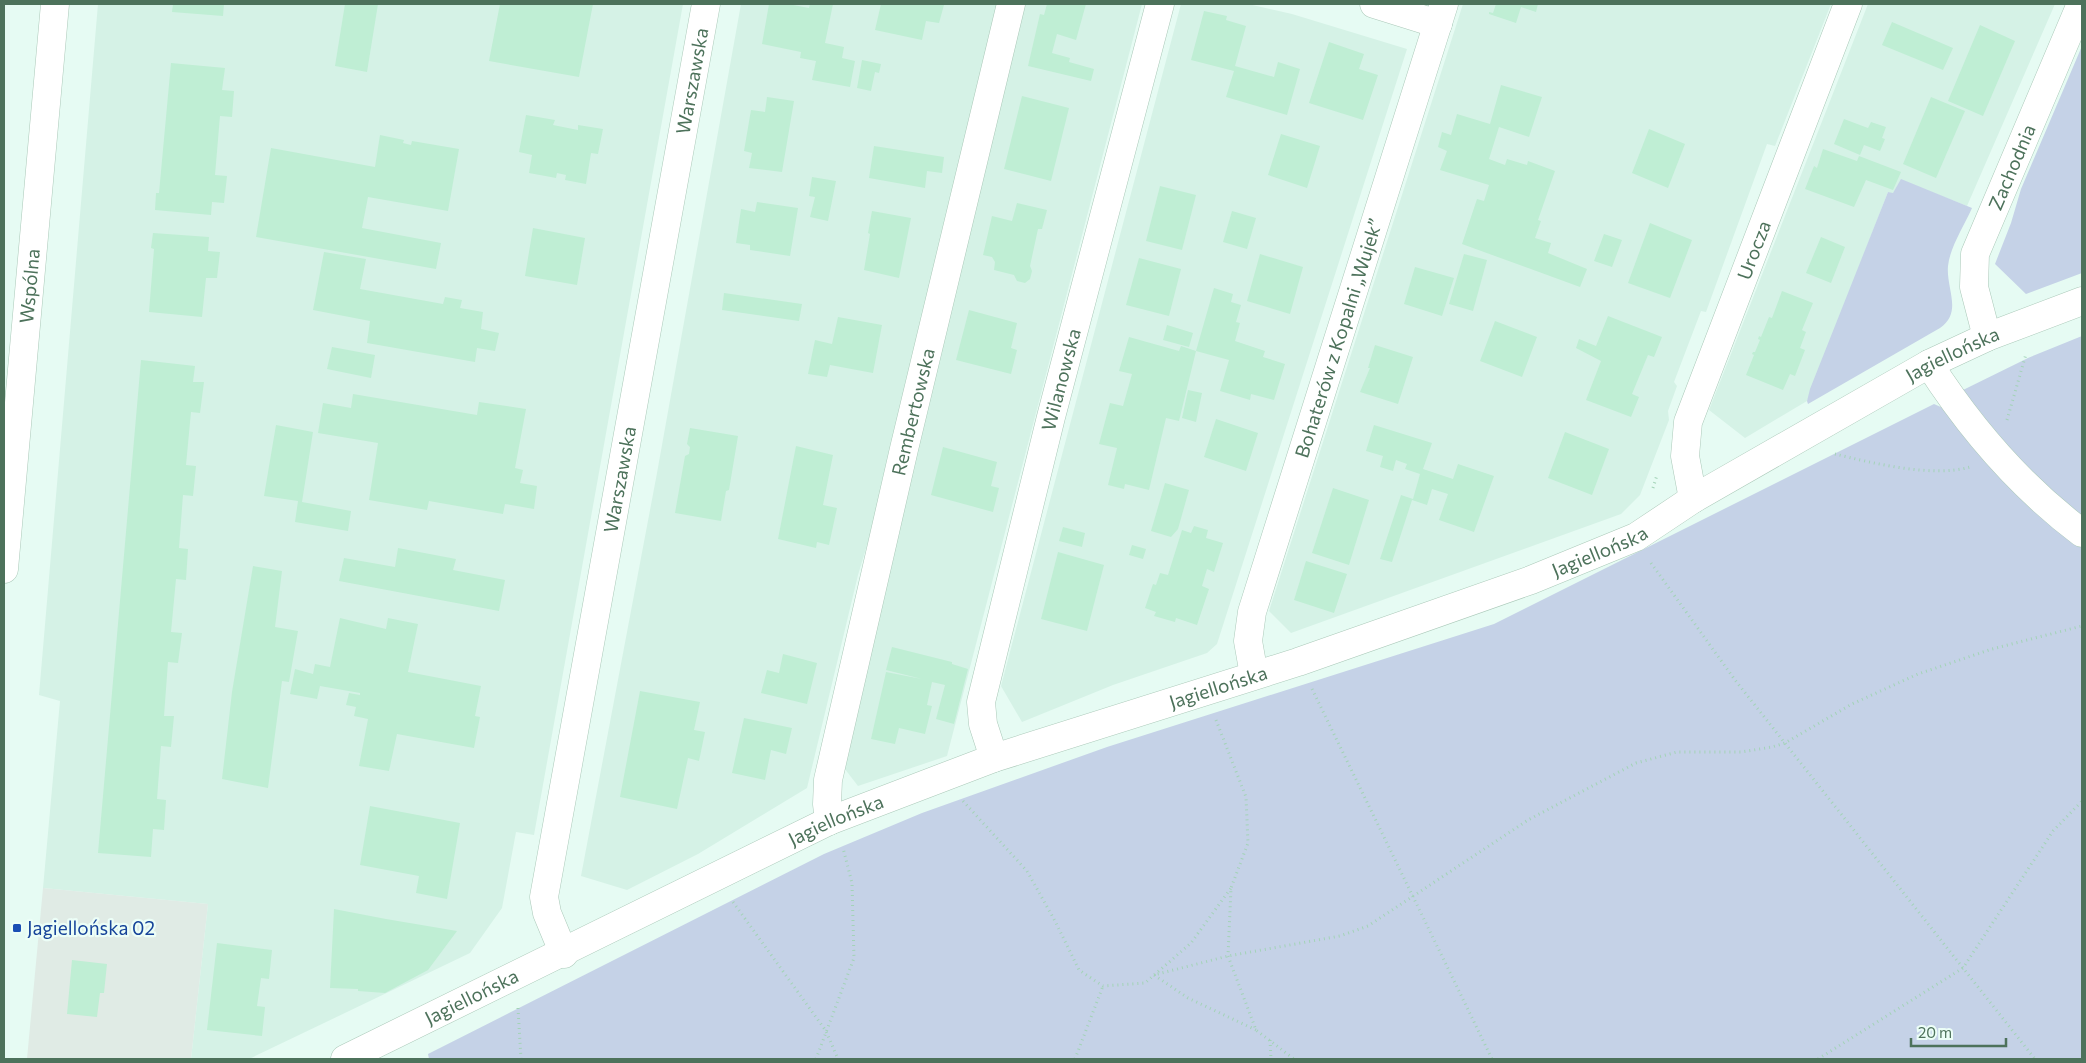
<svg xmlns="http://www.w3.org/2000/svg" width="2086" height="1063" viewBox="0 0 2086 1063" font-family="Commissioner,sans-serif">
<style>
.residential{fill:#d5f2e6}
.industrial{fill:#e0ebe5}
.green{fill:#c5d2e7}
.building{fill:#bfeed4}
.lines{fill:none;stroke-linecap:round;stroke-linejoin:round}
.minor-casing{stroke:#abc9b9;stroke-width:29}
.path{stroke:#a3d3b7;stroke-width:3;stroke-dasharray:1 4;stroke-linecap:butt}
.minor{stroke:#fff;stroke-width:28}
.transit-dot{fill:#1a4fb4;stroke:#ecfef7;stroke-width:2}
.labels{text-anchor:middle;stroke-width:4.5;stroke-linejoin:round;paint-order:stroke}
.street-label{font-size:19px;fill:#4d725b;stroke:#ecfef7}
.transit-label{font-size:19px;fill:#164399;stroke:#ecfef7;text-anchor:start}
</style>
<rect width="100%" height="100%" fill="#e6fbf3"/>
<g class="residential">
<polygon points="98,4 683,4 534,835 516,832 502,908 470,953 249,1059 191,1059 208,904 43,888 60,701 39,695"/>
<polygon points="741,4 999,4 895,452 858,575 807,788 698,854 627,890 581,876 657,473"/>
<polygon points="1021,4 1142,4 947,756 858,786 841,764"/>
<polygon points="1181,4 1248,4 1292,14 1407,49 1217,644 1207,653 1113,685 1022,722 1001,686"/>
<polygon points="1463,4 1831,4 1775,146 1767,144 1706,312 1701,311 1674,382 1677,386 1668,411 1669,420 1640,495 1621,514 1291,633 1269,611"/>
<polygon points="1868,4 2055,4 1967,206 1901,180 1893,194 1888,192 1807,401 1745,438 1709,410"/>
</g>
<polygon class="industrial" points="43,888 208,904 191,1059 27,1059"/>
<g class="green">
<polygon points="2082,46 2082,273 2026,294 1995,264 2011,223 2021,189"/>
<path d="M1901 179 1972 208C1964 226 1950 247 1948 266 1946 289 1963 312 1940 328L1808 404 1807 401 1810 389 1888 192 1893 193Z"/>
<polygon points="2082,336 2082,527 1995,440 1963,390 2028,358"/>
<polygon points="1934,404 1943,408 2041,513 2082,547 2082,1059 429,1059 428,1054 824,854 922,813 1107,747 1494,624"/>
</g>
<g class="building">
<polygon points="173,4 224,4 223,16 172,12"/>
<polygon points="345,4 378,4 367,72 335,66"/>
<polygon points="500,4 593,4 579,77 489,61"/>
<polygon points="769,4 788,4 809,8 810,4 833,4 825,43 844,47 842,58 855,61 850,87 812,80 816,61 800,58 801,52 762,44"/>
<polygon points="881,4 938,4 944,5 939,23 926,21 922,40 875,30"/>
<polygon points="1047,4 1086,4 1076,40 1057,34 1052,53 1070,58 1069,62 1094,69 1091,81 1028,66 1040,14 1044,15"/>
<polygon points="1496,4 1538,4 1536,12 1521,7 1516,23 1489,14 1489,12 1493,13"/>
<polygon points="1204,11 1227,16 1226,20 1246,26 1235,66 1274,77 1278,62 1300,69 1287,115 1226,97 1234,71 1191,60"/>
<polygon points="1892,22 1953,48 1943,70 1882,45"/>
<polygon points="1980,25 2015,41 1983,116 1948,101"/>
<polygon points="1329,42 1364,54 1359,69 1378,75 1363,120 1309,103"/>
<polygon points="862,60 881,64 879,73 875,72 871,91 857,88"/>
<polygon points="171,63 225,68 222,90 234,91 232,117 220,116 215,175 227,176 224,203 212,202 211,215 155,210 156,193 159,193"/>
<polygon points="1501,85 1542,97 1529,137 1499,127 1489,159 1505,165 1507,159 1527,165 1528,161 1555,171 1538,220 1541,221 1535,238 1551,243 1548,253 1587,269 1580,287 1462,244 1477,199 1484,201 1489,185 1440,170 1447,151 1438,147 1442,132 1451,135 1457,114 1490,124"/>
<polygon points="1022,96 1069,108 1051,181 1004,169"/>
<polygon points="767,97 794,101 782,172 749,168 752,153 744,151 751,110 765,112"/>
<polygon points="1931,97 1965,111 1936,178 1903,164"/>
<polygon points="526,115 555,120 553,125 578,130 578,125 603,129 598,154 591,153 586,184 565,180 566,175 557,173 556,178 529,173 532,155 519,152"/>
<polygon points="1844,119 1868,128 1871,122 1886,127 1882,138 1885,139 1880,151 1864,145 1860,155 1834,144"/>
<polygon points="1649,129 1685,144 1668,188 1632,173"/>
<polygon points="1281,134 1320,146 1307,188 1268,175"/>
<polygon points="380,135 404,140 403,143 411,145 412,141 459,149 448,211 368,197 362,228 441,243 436,269 256,237 271,148 375,167"/>
<polygon points="874,146 944,157 942,173 927,171 925,188 869,178"/>
<polygon points="1823,149 1857,161 1859,156 1901,172 1893,190 1866,180 1854,207 1805,189 1814,166 1817,168"/>
<polygon points="812,177 836,181 828,221 810,217 815,197 809,196"/>
<polygon points="1160,186 1196,195 1182,250 1146,241"/>
<polygon points="757,202 798,208 790,256 750,250 750,245 736,243 741,209 755,212"/>
<polygon points="1017,203 1047,210 1042,229 1038,229 1030,266 1032,271 1030,279 1025,283 1017,281 1014,275 994,270 995,262 992,257 983,255 992,216 1012,221"/>
<polygon points="872,211 911,218 899,278 864,270 870,234 868,233"/>
<polygon points="1232,211 1256,218 1247,249 1223,242"/>
<polygon points="1650,223 1692,240 1670,298 1628,283"/>
<polygon points="533,228 585,238 577,285 525,276"/>
<polygon points="153,233 209,237 208,251 220,252 217,278 206,278 202,317 149,312 154,249 151,248"/>
<polygon points="1604,234 1622,240 1612,267 1594,261"/>
<polygon points="1821,237 1845,247 1831,283 1806,273"/>
<polygon points="324,252 366,259 360,289 443,304 445,297 462,300 460,308 483,312 481,329 499,333 495,351 477,348 475,362 367,343 370,321 313,310"/>
<polygon points="1260,254 1303,267 1290,314 1247,301"/>
<polygon points="1464,254 1487,260 1473,311 1449,304"/>
<polygon points="1139,258 1181,269 1169,316 1126,305"/>
<polygon points="1415,267 1454,278 1442,316 1404,304"/>
<polygon points="1214,288 1233,294 1231,302 1241,305 1236,322 1240,323 1235,341 1265,351 1263,357 1285,364 1274,400 1251,394 1250,400 1220,391 1229,360 1196,351"/>
<polygon points="1782,291 1813,303 1802,330 1806,332 1800,348 1805,350 1795,376 1790,374 1783,390 1746,375 1754,355 1752,354 1753,352 1755,352 1760,340 1758,339 1759,336 1761,337 1769,317 1772,318"/>
<polygon points="724,293 802,304 799,321 722,310"/>
<polygon points="969,310 1017,323 1011,348 1017,350 1011,374 956,360"/>
<polygon points="1608,316 1662,337 1654,357 1648,355 1632,394 1639,397 1631,417 1586,400 1601,361 1576,348 1579,339 1596,346"/>
<polygon points="838,317 882,325 873,373 830,365 827,377 808,374 815,340 832,344"/>
<polygon points="1495,321 1537,337 1522,377 1480,361"/>
<polygon points="1167,325 1193,333 1189,347 1163,340"/>
<polygon points="1129,337 1179,351 1181,346 1196,351 1179,421 1166,418 1149,490 1125,484 1124,489 1108,485 1117,448 1099,444 1110,403 1123,406 1132,374 1119,371"/>
<polygon points="1375,345 1413,357 1398,404 1360,392 1370,368 1368,368"/>
<polygon points="332,347 375,355 371,378 327,369"/>
<polygon points="141,360 195,366 193,382 204,382 200,413 191,412 186,465 196,466 193,496 183,495 179,548 188,549 186,580 176,579 171,632 182,633 178,663 168,662 164,716 174,716 171,747 161,746 157,799 166,800 164,830 153,829 151,857 98,853"/>
<polygon points="1188,390 1202,393 1196,422 1182,418"/>
<polygon points="353,394 477,415 479,402 526,409 515,468 523,470 520,483 537,486 534,509 505,504 503,514 429,501 427,510 369,500 378,443 318,433 323,403 351,408"/>
<polygon points="1216,419 1258,433 1246,471 1204,457"/>
<polygon points="276,425 313,432 302,502 351,511 348,531 295,522 298,501 264,496"/>
<polygon points="1374,425 1432,443 1423,469 1453,479 1458,464 1494,476 1474,532 1439,520 1448,494 1432,489 1427,505 1412,500 1392,562 1380,559 1401,495 1413,499 1420,474 1405,469 1407,464 1396,460 1393,471 1380,467 1383,456 1366,451"/>
<polygon points="690,428 738,436 729,490 726,491 721,521 675,513 685,456 689,454 690,447 687,444"/>
<polygon points="1565,432 1609,449 1592,495 1548,478"/>
<polygon points="796,446 833,455 823,505 837,508 829,545 817,542 816,548 778,539"/>
<polygon points="943,447 997,462 991,486 999,488 993,512 931,495"/>
<polygon points="1165,483 1189,490 1178,529 1171,537 1151,531"/>
<polygon points="1333,488 1369,500 1349,565 1312,553"/>
<polygon points="1194,526 1208,530 1206,538 1223,543 1214,572 1207,569 1202,586 1209,589 1197,625 1176,618 1175,622 1154,616 1156,612 1145,608 1153,584 1156,585 1160,573 1168,575 1182,530 1191,533"/>
<polygon points="1063,527 1085,533 1082,547 1059,541"/>
<polygon points="1132,545 1146,549 1143,559 1129,555"/>
<polygon points="398,548 456,559 453,570 505,580 499,611 339,581 344,558 395,567"/>
<polygon points="1058,552 1104,565 1087,631 1041,619"/>
<polygon points="1306,561 1347,574 1334,613 1294,600"/>
<polygon points="253,566 282,571 275,627 298,631 289,682 282,681 268,788 222,779 232,692"/>
<polygon points="340,618 386,629 388,618 418,624 408,672 481,686 475,716 480,717 474,748 397,734 389,771 359,766 368,719 354,716 356,707 346,705 349,693 360,695 360,693 320,686 317,699 290,694 295,669 313,674 315,664 330,667"/>
<polygon points="892,647 952,662 952,664 968,669 954,724 936,719 945,685 932,682 927,705 932,706 925,734 899,728 895,744 871,739 886,672 922,679 886,670"/>
<polygon points="783,654 817,663 807,704 761,693 767,670 779,673"/>
<polygon points="640,691 700,702 694,730 705,732 699,761 688,758 677,809 620,797"/>
<polygon points="744,718 792,728 786,754 771,750 765,780 732,773"/>
<polygon points="370,806 460,823 447,899 416,893 419,876 360,865"/>
<polygon points="334,909 386,919 457,931 428,970 385,993 358,991 358,989 330,988"/>
<polygon points="217,943 272,950 269,979 261,978 257,1006 265,1007 262,1036 207,1030"/>
<polygon points="72,960 107,964 104,993 100,993 97,1017 67,1014"/>
</g>
<g class="lines">
<defs>
<g id="minor">
<polyline points="1374,4 1438,24"/>
<path id="s1" d="M1987 337 1974 287 1975 254 2081 4"/>
<path d="M1929 364C1970 428 2021 487 2082 533"/>
<path id="s2" d="M1693 499 1685 456 1688 422 1848 4"/>
<path id="s3" d="M4 569 55 4"/>
<path id="s4" d="M1254 675 1248 641 1252 612 1444 4"/>
<path id="s5" d="M994 758 983 724 981 702 1051 417 1160 4"/>
<path id="s6" d="M829 821 827 804 828 780 904 449 1011 4"/>
<path id="s7" d="M564 954 547 913 544 897 706 4"/>
<path id="s8" d="M345 1059 829 821 994 758 1298 662 1531 580 1636 537 1693 499 1929 364 1987 337 2082 301"/>
</g>
</defs>
<use href="#minor" class="minor-casing"/>
<g class="path">
<polyline points="2007,420 2026,354"/>
<path d="M1835 454C1872 463 1933 478 1970 467"/>
<polyline points="1653,488 1657,475"/>
<polyline points="1651,563 1735,680 2035,1059"/>
<polyline points="1312,689 1492,1059"/>
<polyline points="1216,720 1246,797 1248,843 1231,888 1228,956 1256,1030 1294,1059"/>
<polyline points="963,801 1027,871 1055,921 1079,970 1103,986 1145,983 1191,943 1231,888"/>
<polyline points="733,902 826,1031 838,1059"/>
<polyline points="518,1008 521,1059"/>
<polyline points="1256,1030 1188,998 1154,975 1228,956 1340,936 1368,926 1528,820 1636,763 1677,752 1741,752 1772,747 1785,743 1852,704 1918,674 1992,649 2082,626"/>
<polyline points="1270,1040 1271,1059"/>
<polyline points="816,1059 854,958 852,883 843,848"/>
<polyline points="1075,1059 1103,986"/>
<polyline points="1818,1059 1963,968 2053,831 2082,801"/>
</g>
<use href="#minor" class="minor"/>
</g>
<rect class="transit-dot" x="12" y="923" width="10" height="10" rx="2.5"/>
<g class="labels">
<g class="street-label">
<text dy="7" stroke="none"><textPath href="#s7" startOffset="890">Warszawska</textPath></text>
<text dy="7" stroke="none"><textPath href="#s1" startOffset="179">Zachodnia</textPath></text>
<text dy="7" stroke="none"><textPath href="#s2" startOffset="262">Urocza</textPath></text>
<text dy="7" stroke="none"><textPath href="#s3" startOffset="284">Wspólna</textPath></text>
<text dy="7" stroke="none"><textPath href="#s4" startOffset="351">Bohaterów z Kopalni „Wujek”</textPath></text>
<text dy="7" stroke="none"><textPath href="#s8" startOffset="1761">Jagiellońska</textPath></text>
<text dy="7" stroke="none"><textPath href="#s5" startOffset="390">Wilanowska</textPath></text>
<text dy="7" stroke="none"><textPath href="#s6" startOffset="419">Rembertowska</textPath></text>
<text dy="7" stroke="none"><textPath href="#s7" startOffset="485">Warszawska</textPath></text>
<text dy="7" stroke="none"><textPath href="#s8" startOffset="1356">Jagiellońska</textPath></text>
<text dy="7" stroke="none"><textPath href="#s8" startOffset="951">Jagiellońska</textPath></text>
<text dy="7" stroke="none"><textPath href="#s8" startOffset="546">Jagiellońska</textPath></text>
<text dy="7" stroke="none"><textPath href="#s8" startOffset="141">Jagiellońska</textPath></text>
</g>
<g class="transit-label">
<text x="27" y="935">Jagiellońska 02</text>
</g>
</g>
<rect width="2086" height="1063" fill="none" stroke="#4d725b" stroke-width="10"/>
<path d="M1911 1038v8h95v-8" fill="none" stroke="#4d725b" stroke-width="2.5"/>
<text x="1918" y="1038" font-size="15" fill="#4d725b" stroke="#ecfef7" stroke-width="4" paint-order="stroke">20 m</text>
</svg>
